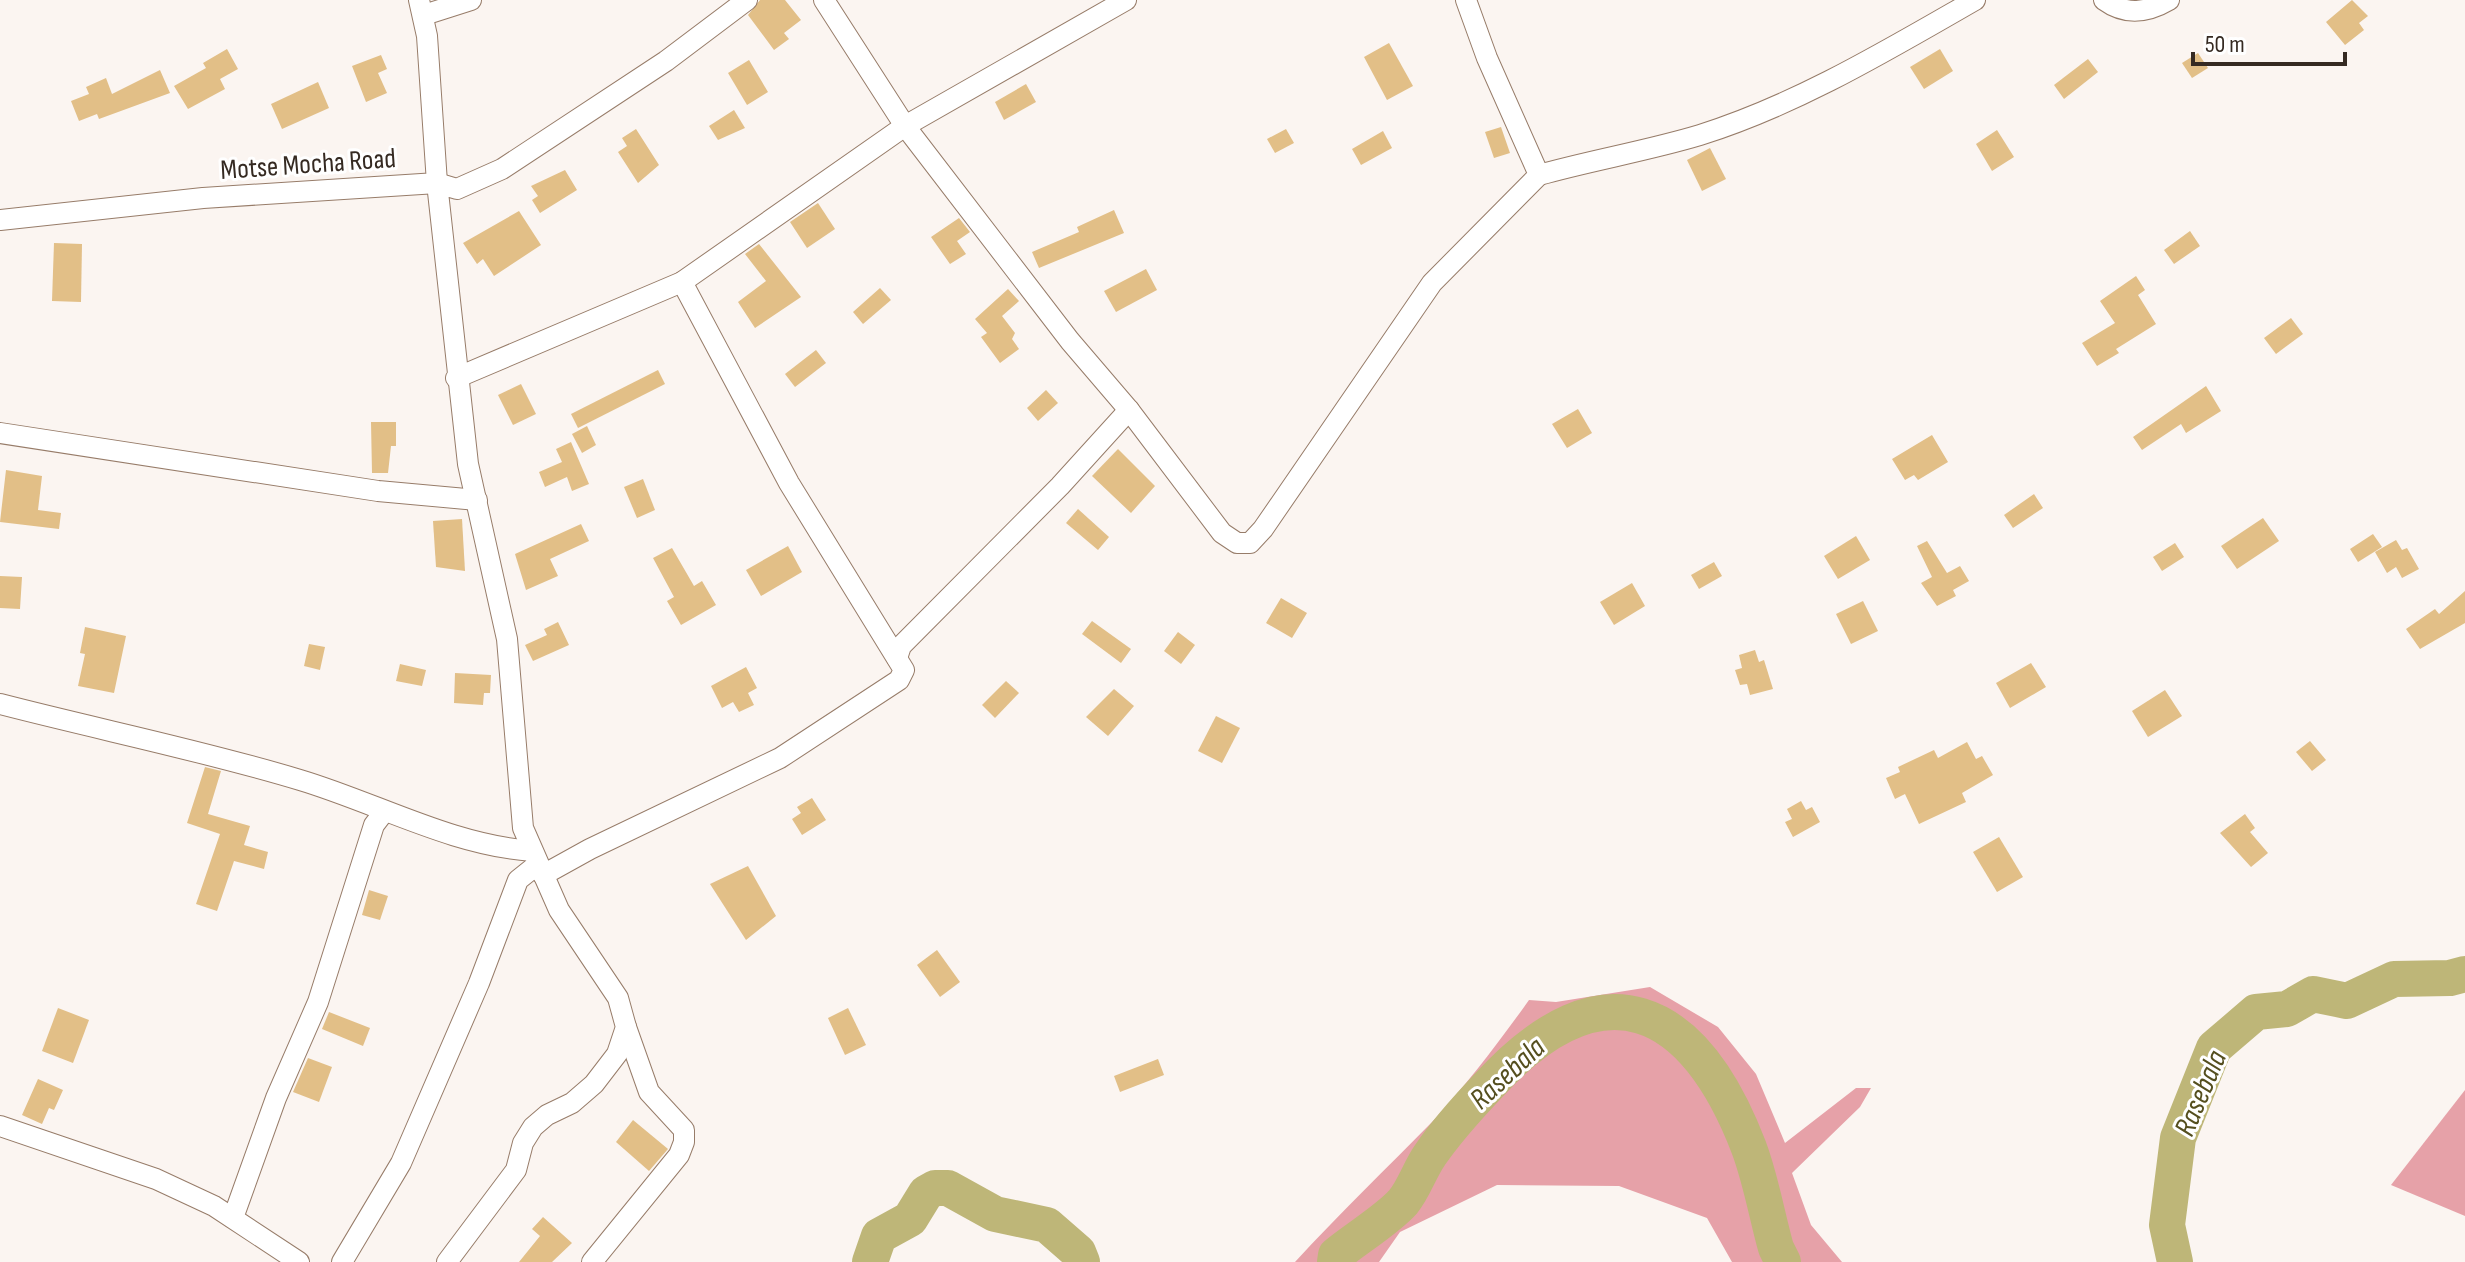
<svg xmlns="http://www.w3.org/2000/svg" width="2465" height="1262" viewBox="0 0 2465 1262" font-family="'Sofia Sans Condensed',sans-serif">
<style>
.forest{fill:#e6a1a8}
.lines{fill:none;stroke-linecap:round;stroke-linejoin:round}
.river{stroke:#beb678;stroke-width:36}
.building{fill:#e2bf87}
.street-casing{stroke:#977c69;stroke-width:22}
.street{stroke:#fff;stroke-width:20}
.labels{text-anchor:middle;stroke-width:6;stroke-linejoin:round;paint-order:stroke}
.street-label{font-size:28px;fill:#352a22;stroke:#fff}
.water-label{font-size:30px;font-style:italic;fill:#554f1f;stroke:#fff}
</style>
<rect width="100%" height="100%" fill="#fbf5f1"/>
<g class="forest">
<path d="M1650 987 1718 1027 1756 1074 1785 1143 1856 1088H1871L1860 1107 1792 1173 1811 1225 1842 1262H1732L1707 1218 1619 1186 1497 1185 1400 1232 1379 1262H1295C1340 1213 1387 1168 1433 1121 1468 1083 1499 1042 1529 1000L1556 1002Z"/>
<polygon points="2465,1090 2465,1216 2391,1185"/>
</g>
<g class="lines">
<g class="river">
<polyline points="870,1262 879,1236 910,1219 926,1193 935,1188 948,1188 995,1214 1047,1225 1078,1252 1082,1262"/>
<path d="M1335 1262 1336 1255C1355 1239 1387 1220 1403 1202 1414 1189 1420 1169 1430 1155 1447 1130 1469 1106 1489 1085 1603 961 1694 1004 1749 1148 1761 1180 1767 1216 1776 1248L1783 1262"/>
<polyline points="2175,1262 2167,1225 2178,1138 2214,1048 2256,1012 2287,1009 2313,994 2347,1001 2394,979 2450,978 2465,974"/>
</g>
</g>
<g class="building">
<polygon points="760,0 785,0 801,20 784,33 789,39 774,50 748,15"/>
<polygon points="2352,0 2368,16 2359,23 2364,30 2345,45 2326,22"/>
<polygon points="1389,43 1413,86 1387,100 1364,57"/>
<polygon points="227,49 238,69 220,79 225,89 188,109 174,86 206,68 203,63"/>
<polygon points="1940,49 1953,71 1924,89 1910,67"/>
<polygon points="2198,53 2208,68 2192,78 2182,63"/>
<polygon points="381,55 387,69 378,73 387,93 366,102 352,66"/>
<polygon points="2088,59 2098,72 2064,99 2054,85"/>
<polygon points="749,60 768,92 747,105 728,73"/>
<polygon points="160,70 170,93 99,119 97,114 79,121 71,101 89,94 86,87 106,78 112,94"/>
<polygon points="318,82 329,108 282,129 271,104"/>
<polygon points="1026,84 1036,102 1004,120 995,102"/>
<polygon points="734,110 745,128 718,140 709,126"/>
<polygon points="1501,127 1510,153 1494,158 1485,132"/>
<polygon points="636,129 659,165 638,183 618,152 627,146 622,138"/>
<polygon points="1286,129 1294,143 1275,153 1267,139"/>
<polygon points="1997,130 2014,157 1992,171 1976,144"/>
<polygon points="1383,131 1392,148 1361,165 1352,149"/>
<polygon points="1710,148 1726,179 1702,191 1687,160"/>
<polygon points="565,170 577,190 540,213 532,200 538,196 531,186"/>
<polygon points="818,203 835,229 807,248 790,222"/>
<polygon points="1114,210 1124,233 1039,268 1032,252 1079,232 1077,227"/>
<polygon points="519,211 541,245 494,276 483,259 477,264 463,243"/>
<polygon points="959,218 970,232 957,241 966,254 950,264 931,237"/>
<polygon points="2190,231 2200,246 2174,264 2164,250"/>
<polygon points="54,243 82,244 81,302 52,301"/>
<polygon points="759,244 801,297 755,328 738,302 766,281 745,254"/>
<polygon points="1146,269 1157,290 1116,312 1104,291"/>
<polygon points="2136,276 2145,290 2138,295 2156,324 2116,349 2119,353 2097,366 2082,343 2115,323 2100,301"/>
<polygon points="880,288 891,300 863,324 853,312"/>
<polygon points="1008,289 1019,301 1002,316 1015,333 1012,339 1019,349 1000,363 981,337 987,333 975,319"/>
<polygon points="2291,318 2303,334 2276,354 2264,338"/>
<polygon points="816,350 826,363 795,387 785,374"/>
<polygon points="658,370 665,384 578,428 571,414"/>
<polygon points="521,384 536,414 513,425 498,395"/>
<polygon points="2206,386 2221,411 2186,433 2181,424 2142,450 2133,437"/>
<polygon points="1046,390 1058,403 1038,421 1027,408"/>
<polygon points="1578,409 1592,433 1567,448 1552,424"/>
<polygon points="371,422 396,422 396,446 391,446 388,473 372,473"/>
<polygon points="587,426 596,445 582,453 572,434"/>
<polygon points="1932,435 1948,462 1918,480 1914,475 1905,480 1892,459"/>
<polygon points="571,442 589,484 572,491 567,477 545,487 539,472 562,462 556,449"/>
<polygon points="1118,449 1155,486 1131,513 1092,476"/>
<polygon points="6,470 42,476 38,510 61,513 59,529 0,522"/>
<polygon points="643,479 655,510 637,518 624,487"/>
<polygon points="2034,494 2043,508 2013,528 2004,515"/>
<polygon points="1078,509 1109,537 1098,550 1066,523"/>
<polygon points="2263,518 2279,541 2237,569 2221,546"/>
<polygon points="462,519 465,571 436,567 433,521"/>
<polygon points="581,524 589,541 550,559 558,576 526,590 515,554"/>
<polygon points="2373,534 2382,547 2358,562 2350,549"/>
<polygon points="1856,536 1870,560 1838,579 1824,556"/>
<polygon points="2396,540 2402,550 2407,548 2419,569 2402,578 2396,567 2387,573 2375,552"/>
<polygon points="1927,541 1947,573 1960,566 1969,581 1953,590 1956,596 1937,606 1921,583 1932,577 1917,546"/>
<polygon points="2175,543 2184,557 2162,571 2153,557"/>
<polygon points="788,546 802,572 761,596 746,570"/>
<polygon points="672,548 694,586 702,581 716,605 681,625 667,601 674,597 653,558"/>
<polygon points="1714,562 1722,576 1699,589 1691,575"/>
<polygon points="0,576 22,577 20,609 0,608"/>
<polygon points="1632,583 1645,606 1614,625 1600,602"/>
<polygon points="2465,591 2465,623 2420,649 2406,629 2435,609 2439,614"/>
<polygon points="1281,598 1307,613 1292,638 1266,623"/>
<polygon points="1863,601 1878,631 1851,644 1836,614"/>
<polygon points="1092,621 1131,649 1121,663 1082,634"/>
<polygon points="558,622 569,645 533,661 525,645 547,635 544,629"/>
<polygon points="85,627 126,636 114,693 78,686 85,654 80,653"/>
<polygon points="1178,632 1195,645 1181,664 1164,651"/>
<polygon points="309,644 325,647 320,670 304,666"/>
<polygon points="1755,650 1759,662 1764,660 1773,689 1750,695 1747,684 1740,685 1735,670 1742,668 1739,655"/>
<polygon points="2031,663 2046,687 2010,708 1996,683"/>
<polygon points="400,664 426,670 422,686 396,681"/>
<polygon points="746,667 757,688 748,693 754,705 739,712 733,702 722,708 711,686"/>
<polygon points="455,673 491,675 490,693 484,693 483,705 454,703"/>
<polygon points="1006,681 1019,693 995,718 982,705"/>
<polygon points="1114,689 1134,706 1108,736 1086,717"/>
<polygon points="2165,690 2182,716 2148,737 2132,711"/>
<polygon points="1216,716 1240,728 1222,763 1198,751"/>
<polygon points="2310,741 2326,760 2312,771 2296,752"/>
<polygon points="1967,742 1976,759 1982,756 1993,775 1962,793 1966,802 1919,824 1905,794 1895,799 1886,778 1900,772 1898,767 1934,750 1938,758"/>
<polygon points="205,767 221,771 208,814 250,826 244,845 268,852 264,869 234,861 217,911 196,904 220,834 187,823"/>
<polygon points="812,798 826,820 802,835 792,819 801,813 797,807"/>
<polygon points="1801,801 1806,810 1812,807 1820,822 1793,837 1785,822 1792,819 1787,809"/>
<polygon points="2245,814 2255,828 2250,832 2268,853 2251,867 2220,833"/>
<polygon points="1999,837 2023,877 1997,892 1973,852"/>
<polygon points="748,866 776,916 746,940 710,884"/>
<polygon points="369,890 388,896 380,920 362,915"/>
<polygon points="937,950 960,982 940,997 917,965"/>
<polygon points="58,1008 89,1020 73,1063 42,1051"/>
<polygon points="848,1008 866,1045 845,1055 828,1018"/>
<polygon points="329,1012 370,1028 363,1046 322,1029"/>
<polygon points="308,1058 332,1067 319,1102 293,1092"/>
<polygon points="1158,1059 1164,1075 1120,1092 1114,1076"/>
<polygon points="38,1079 63,1090 54,1110 49,1108 42,1124 22,1115"/>
<polygon points="633,1120 668,1149 649,1171 616,1142"/>
<polygon points="543,1217 572,1243 552,1262 519,1262 540,1236 532,1229"/>
</g>
<g class="lines">
<defs>
<g id="street">
<polyline points="824,0 905,126 1070,341 1129,410 1222,533 1237,543 1250,543 1263,529 1432,283 1539,175 1487,58 1466,0"/>
<path d="M2104 0C2126 16 2147 13 2169 0"/>
<polyline points="424,15 471,0"/>
<path d="M1539 175C1592 160 1647 151 1700 135 1798 104 1886 51 1975 0"/>
<polyline points="0,220 203,198 437,183 427,36 419,0"/>
<polyline points="456,378 682,282 905,126 1126,0"/>
<polyline points="0,433 378,491 477,500"/>
<polyline points="897,658 901,646 1060,486 1129,410"/>
<path d="M0 704C100 730 201 750 300 780 377 803 451 845 532 851"/>
<polyline points="543,875 590,849 780,758 899,680 904,670 789,483 682,282"/>
<polyline points="0,1126 156,1179 214,1206 299,1262"/>
<polyline points="233,1218 276,1098 318,1002 374,825 384,812"/>
<polyline points="342,1262 401,1163 479,983 518,880 538,864"/>
<polyline points="447,1262 516,1170 523,1143 533,1127 547,1115 572,1103 594,1084 617,1054 626,1027 618,998 559,910 523,828 507,639 468,464 437,183 457,189 502,169 666,61 747,0"/>
<polyline points="592,1262 679,1155 684,1142 684,1130 649,1092 626,1027"/>
</g>
</defs>
<use href="#street" class="street-casing"/>
<use href="#street" class="street"/>
</g>
<g class="labels">
<g class="street-label">
<text transform="translate(308 163) rotate(-4)" y="10">Motse Mocha Road</text>
</g>
<g class="water-label">
<text transform="translate(1507 1073) rotate(-43)" y="10">Rasebala</text>
<text transform="translate(2200 1093) rotate(-67)" y="10">Rasebala</text>
</g>
</g>
<path d="M2193 52v12h152v-12" fill="none" stroke="#352a22" stroke-width="4"/>
<text x="2205" y="52" font-size="24" fill="#352a22" stroke="#ffffff" stroke-width="6" paint-order="stroke">50 m</text>
</svg>
